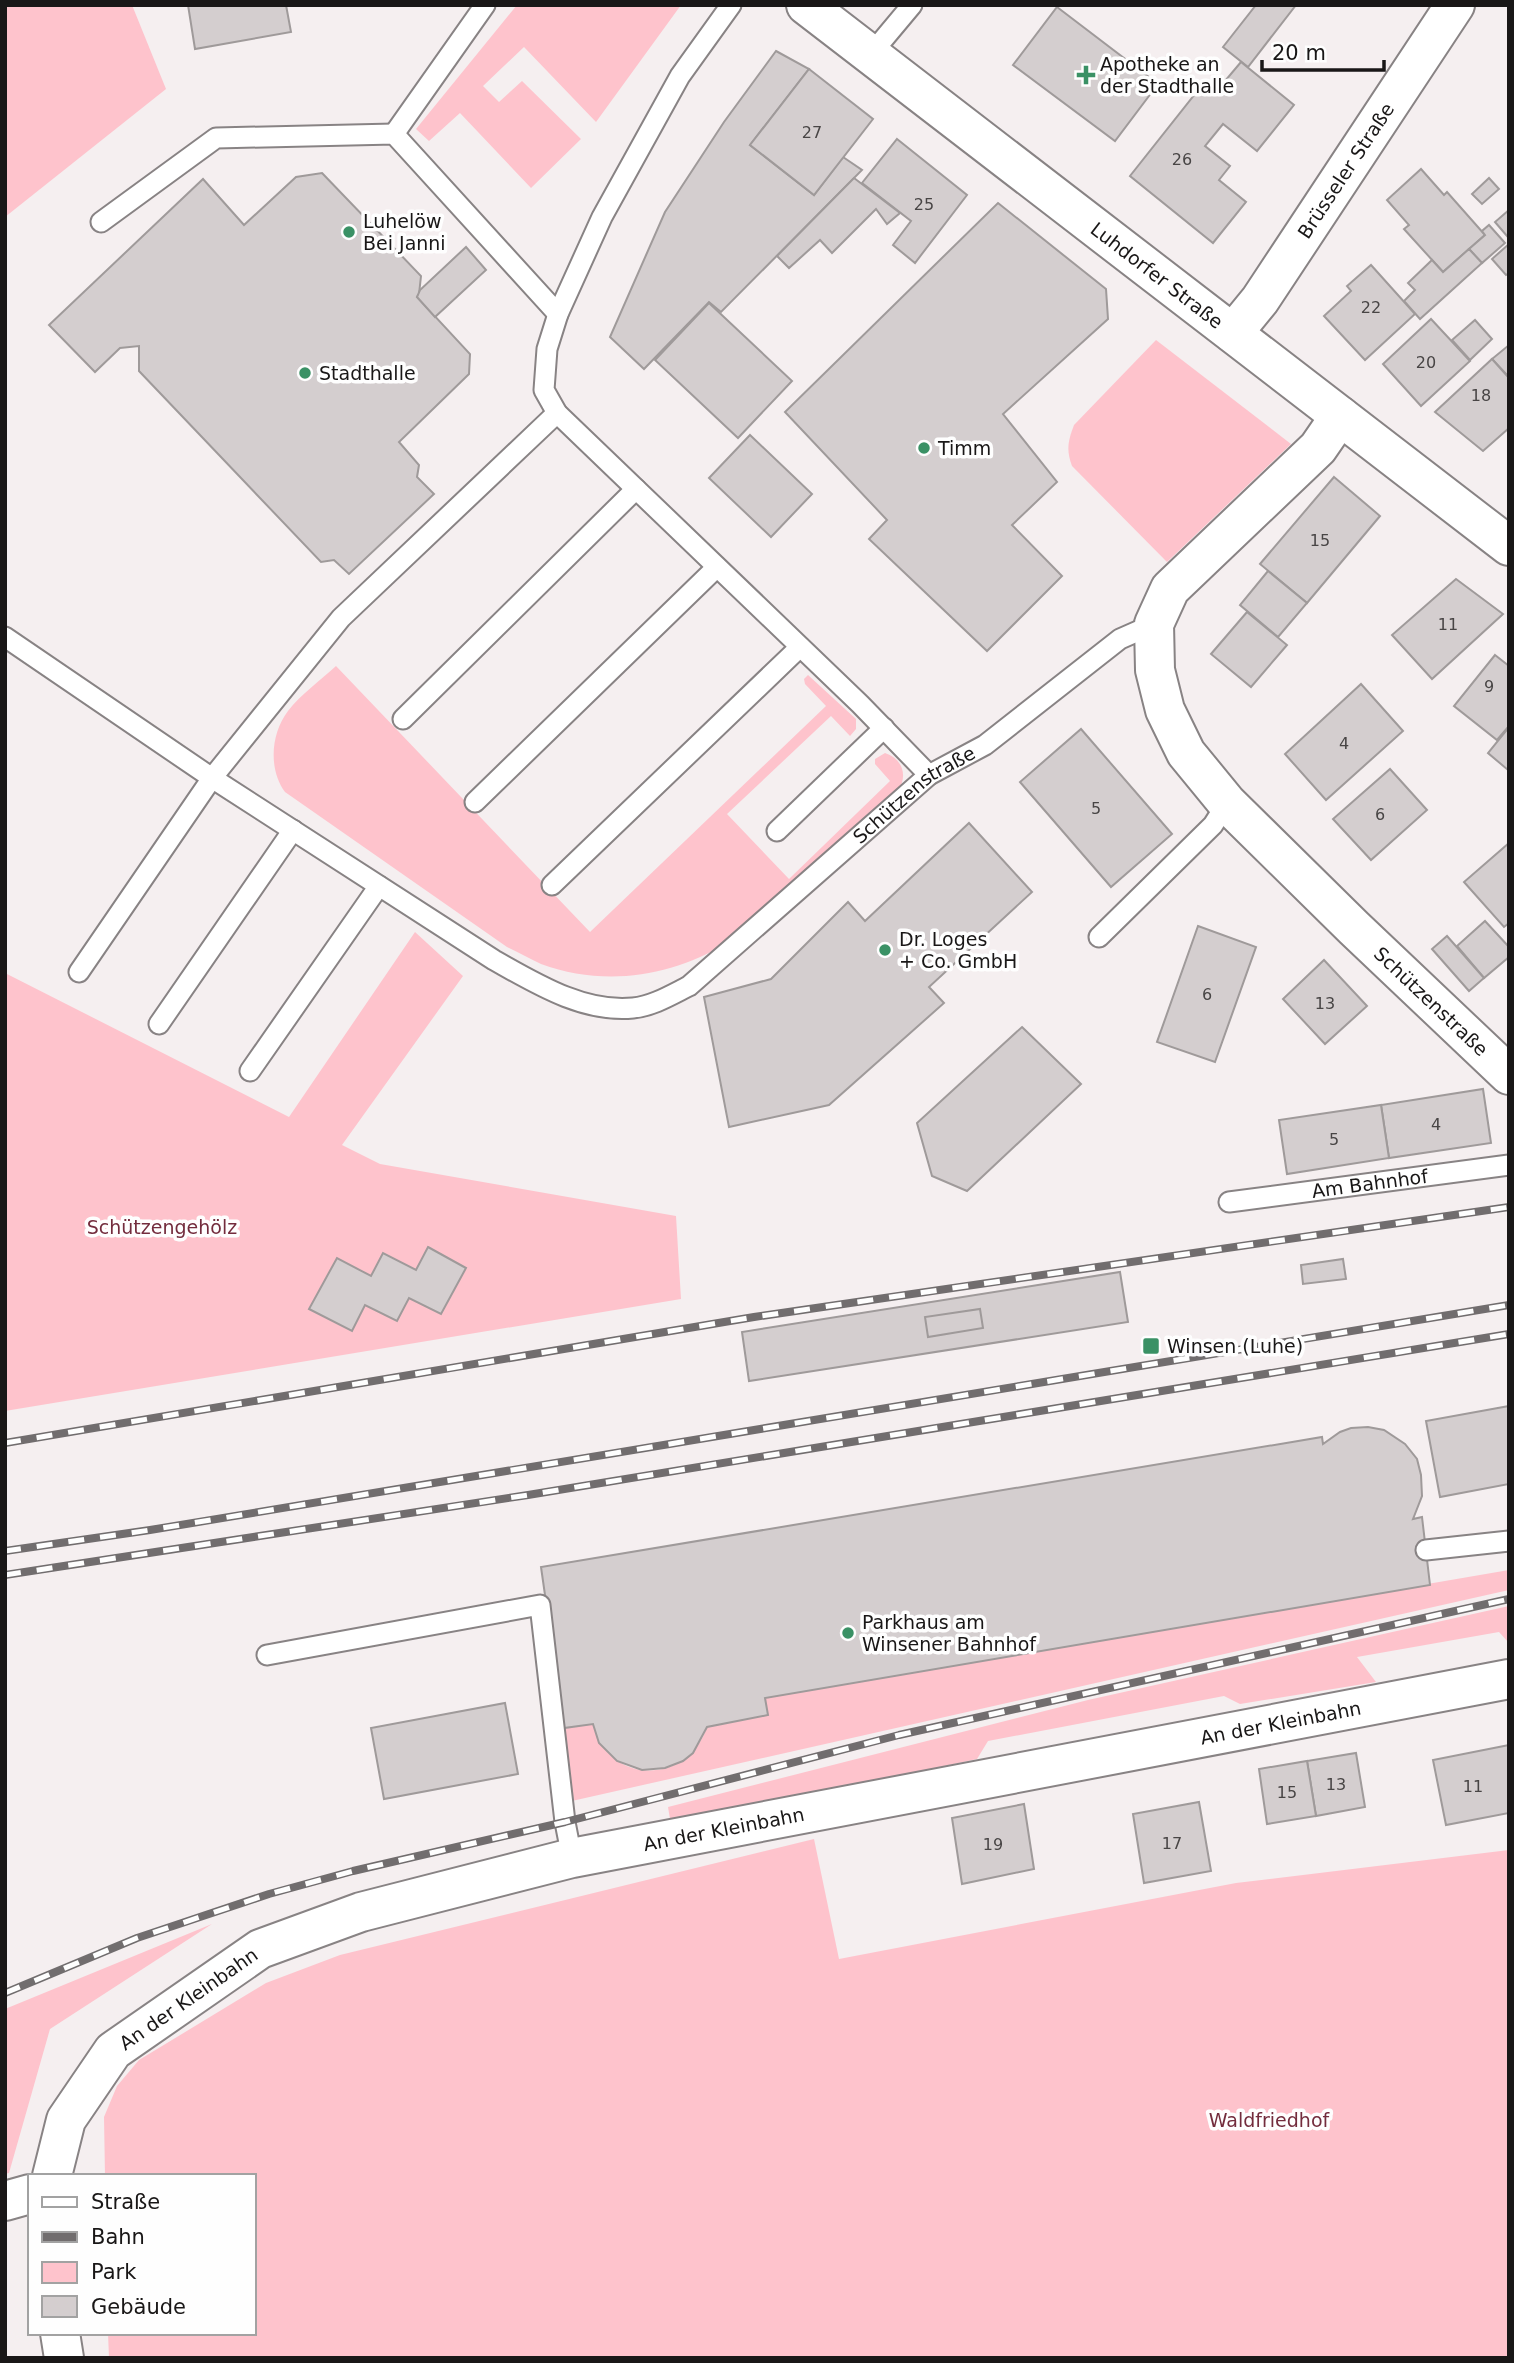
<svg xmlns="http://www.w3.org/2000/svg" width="1514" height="2363" viewBox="0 0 1514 2363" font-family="'DejaVu Sans',sans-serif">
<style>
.green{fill:#fec3cc}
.building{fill:#d4cecf;stroke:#9f9a9a;stroke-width:2}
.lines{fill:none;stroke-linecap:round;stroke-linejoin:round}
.service-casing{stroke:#888384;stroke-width:23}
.minor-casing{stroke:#888384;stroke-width:42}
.secondary-casing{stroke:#888384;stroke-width:42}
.service{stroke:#fff;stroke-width:19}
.minor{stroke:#fff;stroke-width:38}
.secondary{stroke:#fff;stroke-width:38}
.rail-casing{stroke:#716d6e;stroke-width:8}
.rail{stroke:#fefefe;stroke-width:5;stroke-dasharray:16;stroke-linecap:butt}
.poi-dot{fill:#3a9165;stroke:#fefefe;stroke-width:2.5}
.labels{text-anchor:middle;stroke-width:7;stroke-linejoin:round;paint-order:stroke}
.number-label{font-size:16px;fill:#484545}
.poi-label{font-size:19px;fill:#191717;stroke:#fefefe;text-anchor:start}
.street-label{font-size:19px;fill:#191717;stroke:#fefefe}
.park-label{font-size:19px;fill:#732c3d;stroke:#fefefe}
</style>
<rect width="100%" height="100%" fill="#f5eff0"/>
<g class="green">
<polygon points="5,5 132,5 166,89 5,217"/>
<polygon points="517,5 681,5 596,122 524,47 483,86 499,102 522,81 581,139 531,188 460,113 429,141 416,129"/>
<path d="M1156 340 1291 444 1167 562 1072 466C1066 450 1068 441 1074 425Z"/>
<path d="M336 666 590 932 826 706 805 684 804 679 808 675 856 719V729L850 736 831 716 727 814 789 879 890 781 875 764V759L885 753C903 759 908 776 898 791L727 943C671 977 604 987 541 964 530 959 518 952 507 947L285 792C268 769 271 733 288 711 300 695 322 679 336 666Z"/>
<polygon points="415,932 463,976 342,1145 380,1164 676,1216 681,1299 5,1411 5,973 289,1117"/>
<path d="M1509 1570V1590L563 1803 555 1730 593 1724C608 1785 687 1786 707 1727L768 1715 765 1698Z"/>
<polygon points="1509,1606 1509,1643 1499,1632 1357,1657 1376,1682 1240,1704 1224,1696 988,1741 977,1759 671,1825 668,1807 1088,1700"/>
<polygon points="814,1839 839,1959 1236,1883 1509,1850 1509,2358 109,2358 108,2333 254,2333 254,2176 105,2176 104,2117 117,2086 139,2060 266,1983 340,1955"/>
<polygon points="212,1924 50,2029 9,2173 5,2174 5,2009"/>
</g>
<g class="building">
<polygon points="188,5 286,5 291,32 195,49"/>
<polygon points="1256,5 1296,5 1248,67 1223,47"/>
<polygon points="1057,7 1158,84 1115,141 1013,65"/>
<polygon points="776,51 809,69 750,145 814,195 843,157 862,170 721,312 709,302 644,369 610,337 665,212 724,122"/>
<polygon points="1241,62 1294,105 1257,151 1223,124 1205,146 1230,166 1219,180 1246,202 1213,243 1130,176 1203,84 1215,93"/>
<polygon points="809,69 873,119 814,195 750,145"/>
<polygon points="897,139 967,195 915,263 893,245 911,221 862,183"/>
<polygon points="1421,169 1444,195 1447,192 1485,235 1443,272 1404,229 1409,225 1387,200"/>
<polygon points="322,173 421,276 419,294 417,297 470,354 469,374 399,442 419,465 417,477 434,494 349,574 334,560 321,562 139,371 139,346 120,348 95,372 49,325 203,179 244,225 296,177"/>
<polygon points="854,178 900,213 887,224 876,209 832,253 820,240 789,268 777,256"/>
<polygon points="1489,178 1499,189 1482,204 1472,194"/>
<polygon points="998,203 1106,289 1108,319 1003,414 1057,482 1012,525 1062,576 987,651 869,539 887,520 785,412"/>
<polygon points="1509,210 1509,234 1507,236 1495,222"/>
<polygon points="1489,225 1505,243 1482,263 1469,249 1485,235 1482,231"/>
<polygon points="1509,244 1509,273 1506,275 1492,259"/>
<polygon points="466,247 486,270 435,317 417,297 420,290"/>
<polygon points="1469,249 1482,263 1420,319 1404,301 1415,290 1408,283 1432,260 1443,272"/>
<polygon points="1371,265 1415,314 1365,360 1324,316 1351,291 1347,286"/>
<polygon points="709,303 792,381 738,438 655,360"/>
<polygon points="1431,319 1470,361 1421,406 1383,364"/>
<polygon points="1475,320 1492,339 1470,360 1452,340"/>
<polygon points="1509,345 1509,373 1507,375 1492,359"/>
<polygon points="1492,359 1509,378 1509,428 1483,451 1435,412"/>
<polygon points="750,435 812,494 771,537 709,478"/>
<polygon points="1334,477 1380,516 1307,603 1260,564"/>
<polygon points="1268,571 1307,603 1278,637 1240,605"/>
<polygon points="1456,579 1503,614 1432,679 1392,635"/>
<polygon points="1247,612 1287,645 1251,687 1211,654"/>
<polygon points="1495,655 1509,666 1509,726 1497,740 1454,706"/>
<polygon points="1361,684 1403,731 1326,800 1285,754"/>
<polygon points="1509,727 1509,769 1508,770 1488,753"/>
<polygon points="1081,729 1172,834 1111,887 1020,782"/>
<polygon points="1390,769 1427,810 1371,860 1333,819"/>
<polygon points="969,823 1032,892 929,987 944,1003 829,1105 729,1127 704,997 771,979 848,902 865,921"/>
<polygon points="1509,843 1509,923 1504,927 1464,882"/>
<polygon points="1485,921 1509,947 1509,957 1484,978 1457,946"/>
<polygon points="1198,926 1256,947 1215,1062 1157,1042"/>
<polygon points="1447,936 1484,978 1469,991 1432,949"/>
<polygon points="1324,960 1367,1006 1325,1044 1283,999"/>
<polygon points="1022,1027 1081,1084 967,1191 932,1176 917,1123"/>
<polygon points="1483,1089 1491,1143 1389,1158 1381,1105"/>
<polygon points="1381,1105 1389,1158 1287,1174 1279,1120"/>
<polygon points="428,1247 466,1268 441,1314 409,1298 397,1321 365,1305 352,1331 309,1309 337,1258 371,1276 383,1253 416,1270"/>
<polygon points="1343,1259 1346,1279 1303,1284 1301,1265"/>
<polygon points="1120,1272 1128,1322 749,1381 742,1332"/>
<polygon points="980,1309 983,1328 928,1337 925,1317"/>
<polygon points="1509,1406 1509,1484 1440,1497 1426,1421"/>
<polygon points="1351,1428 1368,1427 1384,1430 1405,1444 1417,1459 1421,1475 1422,1496 1413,1519 1422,1517 1430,1585 765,1698 768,1715 707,1727 693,1753 683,1761 665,1768 642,1770 617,1761 599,1743 593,1724 564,1728 541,1567 1322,1437 1323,1444 1340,1432"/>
<polygon points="505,1703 518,1774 384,1799 371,1728"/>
<polygon points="1509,1745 1509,1813 1446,1825 1433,1760"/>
<polygon points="1356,1753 1365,1807 1316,1816 1307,1761"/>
<polygon points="1307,1761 1316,1816 1267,1824 1259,1769"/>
<polygon points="1199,1802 1211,1871 1144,1883 1133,1814"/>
<polygon points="1024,1804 1034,1869 962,1884 952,1818"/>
</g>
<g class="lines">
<defs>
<g id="service">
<polyline points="731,5 680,76 602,217 558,314 547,349 544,390 557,413 860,704 929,775"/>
<polyline points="871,54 912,5"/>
<polyline points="394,134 485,5"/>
<polyline points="101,222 216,138 394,134 558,314"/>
<path id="s1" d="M5 637 212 778 494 960C535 983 583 1013 633 1008 653 1006 671 995 689 986L929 775 985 745 1120 639 1154 624"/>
<polyline points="403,719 636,489"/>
<polyline points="475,802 717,567"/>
<polyline points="777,831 884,728"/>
<polyline points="552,885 800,647"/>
<polyline points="1099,937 1213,825 1227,803"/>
<polyline points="79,972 212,778 341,618 557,413"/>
<polyline points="159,1024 293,830"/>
<polyline points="250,1071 379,886"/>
<path id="s2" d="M1229 1202 1509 1165"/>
<polyline points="1426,1550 1509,1541"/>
<polyline points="267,1655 540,1605 565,1822 572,1858"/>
</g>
<g id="minor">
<path id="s3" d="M1233 333 1260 300 1455 5"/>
<path id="s4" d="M1340 416 1318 448 1170 589 1154 624 1155 670 1165 710 1186 753 1227 803 1354 928 1509 1075"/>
<path id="s5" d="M52 2176 66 2120 113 2051 260 1949 361 1912 572 1858 1509 1679"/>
<polyline points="5,2201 30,2194"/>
<polyline points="60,2333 64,2358"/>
</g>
<g id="secondary">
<path id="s6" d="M806 5 1509 546"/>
</g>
</defs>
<use href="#service" class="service-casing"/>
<use href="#minor" class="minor-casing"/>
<use href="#secondary" class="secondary-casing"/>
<use href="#service" class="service"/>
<use href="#minor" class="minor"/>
<use href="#secondary" class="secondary"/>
<defs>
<g id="rail">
<polyline points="5,1443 754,1317 1509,1207"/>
<polyline points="5,1551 150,1530 1509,1305"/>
<polyline points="5,1575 528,1495 1509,1334"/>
<polyline points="5,1993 137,1938 269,1894 353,1871 565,1822 899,1735 1509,1599"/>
</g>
</defs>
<use href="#rail" class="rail-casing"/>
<use href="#rail" class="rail"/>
</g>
<g class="poi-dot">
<path d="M1082.5 64.5h7v7h7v7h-7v7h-7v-7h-7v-7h7z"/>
<circle cx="349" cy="232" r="7"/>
<circle cx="305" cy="373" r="7"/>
<circle cx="924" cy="448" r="7"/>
<circle cx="885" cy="950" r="7"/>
<rect x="1142" y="1337" width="18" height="18" rx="3.5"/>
<circle cx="848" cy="1633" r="7"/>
</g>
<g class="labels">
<g class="number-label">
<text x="812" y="138">27</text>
<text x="1182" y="165">26</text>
<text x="924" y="210">25</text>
<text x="1371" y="313">22</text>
<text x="1426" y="368">20</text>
<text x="1481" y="401">18</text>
<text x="1320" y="546">15</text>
<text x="1448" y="630">11</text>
<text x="1489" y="692">9</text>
<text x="1344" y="749">4</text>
<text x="1096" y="814">5</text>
<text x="1380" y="820">6</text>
<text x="1207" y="1000">6</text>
<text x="1325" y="1009">13</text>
<text x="1436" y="1130">4</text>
<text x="1334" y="1145">5</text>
<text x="1336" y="1790">13</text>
<text x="1473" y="1792">11</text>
<text x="1287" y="1798">15</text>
<text x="1172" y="1849">17</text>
<text x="993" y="1850">19</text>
</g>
<g class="poi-label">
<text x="1100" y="71">Apotheke an<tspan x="1100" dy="22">der Stadthalle</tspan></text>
<text x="363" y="228">Luhelöw<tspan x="363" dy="22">Bei Janni</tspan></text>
<text x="319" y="380">Stadthalle</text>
<text x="938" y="455">Timm</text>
<text x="899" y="946">Dr. Loges<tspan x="899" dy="22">+ Co. GmbH</tspan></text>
<text x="1167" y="1353">Winsen (Luhe)</text>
<text x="862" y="1629">Parkhaus am<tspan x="862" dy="22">Winsener Bahnhof</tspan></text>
</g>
<g class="street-label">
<text dy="7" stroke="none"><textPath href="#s3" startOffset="198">Brüsseler Straße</textPath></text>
<text dy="7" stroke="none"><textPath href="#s6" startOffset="443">Luhdorfer Straße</textPath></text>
<text dy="7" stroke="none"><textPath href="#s1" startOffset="1092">Schützenstraße</textPath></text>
<text dy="7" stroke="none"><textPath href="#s4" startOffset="766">Schützenstraße</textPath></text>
<text dy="7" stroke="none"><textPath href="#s2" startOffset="142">Am Bahnhof</textPath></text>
<text dy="7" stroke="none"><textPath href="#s5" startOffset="1367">An der Kleinbahn</textPath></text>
<text dy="7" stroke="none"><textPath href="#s5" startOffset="800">An der Kleinbahn</textPath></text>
<text dy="7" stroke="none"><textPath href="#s5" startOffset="233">An der Kleinbahn</textPath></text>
</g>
<g class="park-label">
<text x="162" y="1234">Schützengehölz</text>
<text x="1269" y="2127">Waldfriedhof</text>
</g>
</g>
<rect width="1514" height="2363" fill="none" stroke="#191717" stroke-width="14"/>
<rect x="28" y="2174" width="228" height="161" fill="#fefefe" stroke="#a2a2a2" stroke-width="2"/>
<rect x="42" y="2197" width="35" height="10" fill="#ffffff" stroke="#a2a2a2" stroke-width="2"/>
<text x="91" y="2209" font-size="21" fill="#191717">Straße</text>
<rect x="42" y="2232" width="35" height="10" fill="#716d6e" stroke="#a2a2a2" stroke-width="2"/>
<text x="91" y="2244" font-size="21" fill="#191717">Bahn</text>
<rect x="42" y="2262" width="35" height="21" fill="#fec3cc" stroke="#a2a2a2" stroke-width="2"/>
<text x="91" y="2279" font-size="21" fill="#191717">Park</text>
<rect x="42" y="2296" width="35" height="21" fill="#d4cecf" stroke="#a2a2a2" stroke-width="2"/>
<text x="91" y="2314" font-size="21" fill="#191717">Gebäude</text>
<path d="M1262 60v10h122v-10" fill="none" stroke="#191717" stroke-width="3.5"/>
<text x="1272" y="60" font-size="21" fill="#191717" stroke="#fefefe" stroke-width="5" paint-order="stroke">20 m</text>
</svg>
